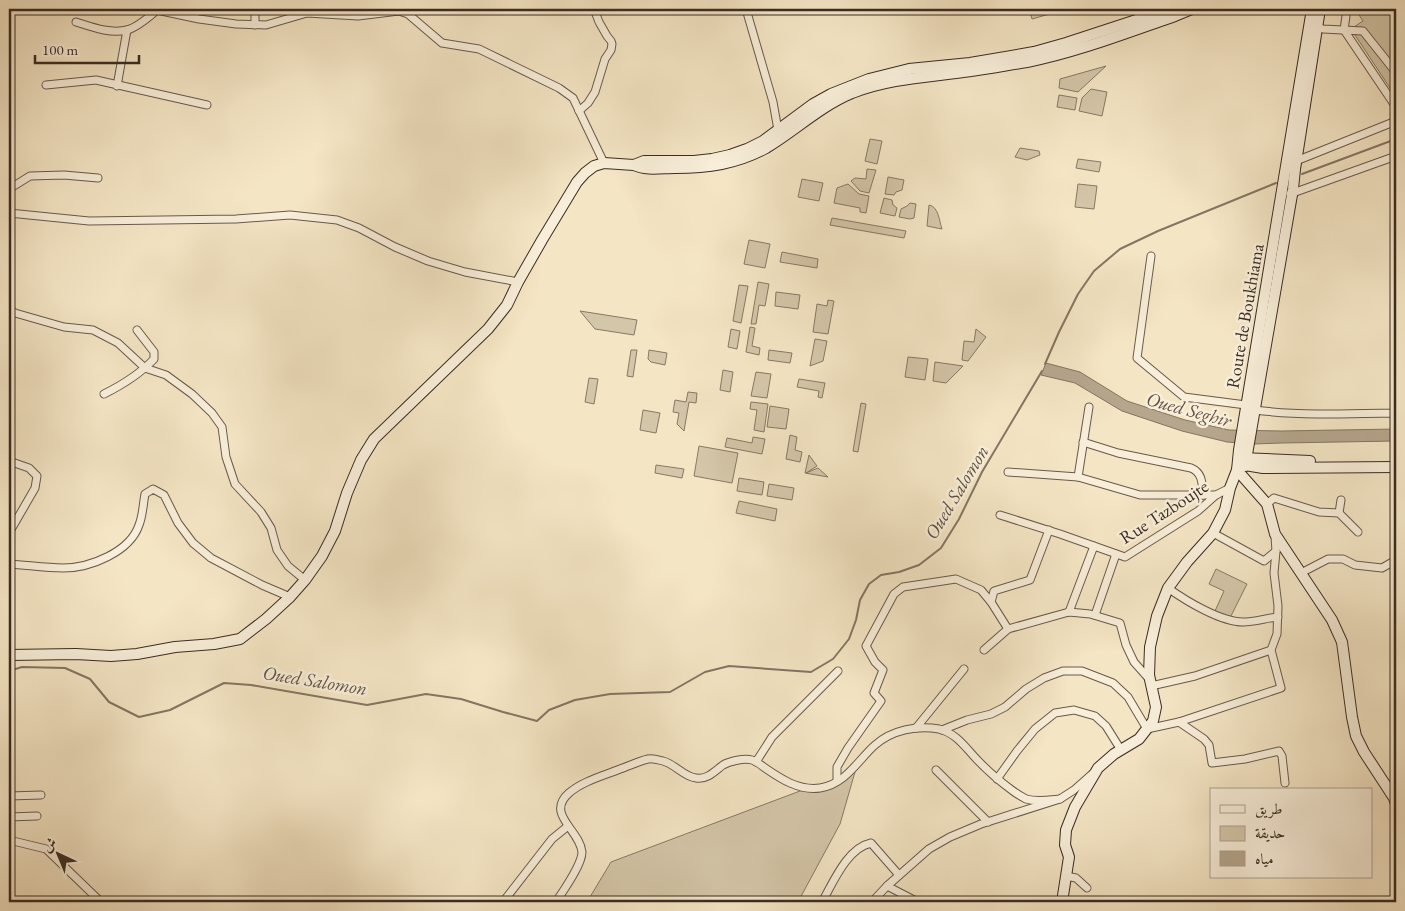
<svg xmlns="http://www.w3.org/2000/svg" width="1405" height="911" viewBox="0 0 1405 911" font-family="'EB Garamond',Amiri,serif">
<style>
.green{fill:#d4c6a9;stroke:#877966}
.water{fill:#b5a68d;stroke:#847563}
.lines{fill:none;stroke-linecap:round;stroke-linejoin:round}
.stream{stroke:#847563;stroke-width:2}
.street-casing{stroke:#685a4b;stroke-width:9}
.secondary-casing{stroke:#3a2c23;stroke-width:12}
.street{stroke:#f8eed9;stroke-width:7}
.secondary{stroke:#f8eed9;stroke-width:10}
.labels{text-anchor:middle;stroke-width:5;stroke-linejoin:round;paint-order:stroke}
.street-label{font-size:18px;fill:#3a2c23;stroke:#f8eed9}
.water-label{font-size:19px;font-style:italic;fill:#5f5143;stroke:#f8eed9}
</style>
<rect width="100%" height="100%" fill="#f4e5c4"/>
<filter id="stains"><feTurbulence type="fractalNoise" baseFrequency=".004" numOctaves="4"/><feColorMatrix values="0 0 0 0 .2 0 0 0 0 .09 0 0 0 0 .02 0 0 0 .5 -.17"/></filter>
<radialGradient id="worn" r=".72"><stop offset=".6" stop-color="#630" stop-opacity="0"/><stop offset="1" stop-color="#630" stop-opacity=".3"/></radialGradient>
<g class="green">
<polygon points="1029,9 1067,9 1032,19"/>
<polygon points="1355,9 1396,9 1396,97 1351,29 1363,21"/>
<polygon points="1106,66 1078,92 1059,88 1060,79"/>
<polygon points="1091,89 1107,92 1102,116 1079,111 1082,98"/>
<polygon points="1059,95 1077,98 1075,110 1057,107"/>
<polygon points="870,139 882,141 877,164 865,161"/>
<polygon points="1020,148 1039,151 1040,155 1027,160 1015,157"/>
<polygon points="1078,159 1101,162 1099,172 1076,168"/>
<polygon points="867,169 876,170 869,193 860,191 851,181 855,178 866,179"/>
<polygon points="888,177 904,180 902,190 896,192 894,195 885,194"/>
<polygon points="802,179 823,183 819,201 798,197"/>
<polygon points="848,184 859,194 869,196 866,213 860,212 860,208 834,203 837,188"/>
<polygon points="1078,184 1097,186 1094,209 1075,207"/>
<polygon points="884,198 892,200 893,205 897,208 895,216 880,213"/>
<polygon points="910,203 916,204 914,218 910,219 899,217 901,209 907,206"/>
<path d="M929 205C939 207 939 221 942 229L927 226Z"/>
<polygon points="832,218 906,231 904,238 830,225"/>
<polygon points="749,240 770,244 765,268 744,264"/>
<polygon points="782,252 818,259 817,268 780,262"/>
<polygon points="758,282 769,284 765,306 759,305 756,324 751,324"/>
<polygon points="739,285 748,286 741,323 733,321"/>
<polygon points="776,292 800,295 798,309 775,306"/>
<polygon points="828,300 834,301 828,334 813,332 817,304 827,306"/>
<polygon points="580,311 637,320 634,335 595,329"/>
<polygon points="750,327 755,328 752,346 760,348 759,355 746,352"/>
<polygon points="731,329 740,331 737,349 728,347"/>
<polygon points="976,329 986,337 968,361 962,360 964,341 974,342"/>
<polygon points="815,339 827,341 823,361 810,366"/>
<polygon points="631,350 637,350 633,377 627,376"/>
<polygon points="649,350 667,353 665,365 651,362 648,359"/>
<polygon points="769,350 792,353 790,363 768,360"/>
<polygon points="908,357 928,359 925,380 905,377"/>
<polygon points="935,362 963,366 946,383 933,381"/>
<polygon points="723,370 733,372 730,392 720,390"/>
<polygon points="756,372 771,374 767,398 751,396"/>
<polygon points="589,378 598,379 594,404 585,402"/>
<polygon points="799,379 825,383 822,398 818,397 819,391 797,387"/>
<polygon points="688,392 697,393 696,403 689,402 684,431 677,424 679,413 673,412 675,400 686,402"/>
<polygon points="751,402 768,404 764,432 754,430 757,410 750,409"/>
<polygon points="861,403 866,404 858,452 853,451"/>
<polygon points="770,406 789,409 786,429 767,427"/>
<polygon points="643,410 660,413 656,433 640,430"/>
<polygon points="790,435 797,437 795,450 802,452 800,462 786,459"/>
<polygon points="753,437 765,439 762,454 725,447 727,438 752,443"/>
<polygon points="699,446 738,453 732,483 694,476"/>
<polygon points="809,455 817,466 806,473 818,468 828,477 805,473"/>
<polygon points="656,465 684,469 682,478 655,473"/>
<polygon points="739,478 764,482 762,495 737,491"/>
<polygon points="769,484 794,488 792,500 767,496"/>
<polygon points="739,501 777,509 775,521 736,513"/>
<polygon points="1216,569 1247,584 1230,618 1215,611 1224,591 1209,584"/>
<polygon points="857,765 840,824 798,902 587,902 611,862 808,788 821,788"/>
</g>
<polygon class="water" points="1046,363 1080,372 1127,401 1185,420 1229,430 1281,431 1396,429 1396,441 1282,443 1254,444 1227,442 1182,431 1122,411 1075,383 1041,375"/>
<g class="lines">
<g class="stream">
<polyline points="1302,174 1396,139"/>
<polyline points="1045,364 1059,332 1078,294 1094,271 1120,249 1158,231 1276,183"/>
<polyline points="9,671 22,667 65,668 90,679 109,702 139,717 170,710 224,683 251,685 367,705 426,694 461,699 503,712 537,721 549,710 575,700 610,694 670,692 705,672 729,666 811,672 833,659 849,639 856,620 860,600 869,584 881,575 899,572 919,565 941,548 959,519 982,472 1042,371"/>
</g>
<defs>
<g id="street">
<polyline points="152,9 199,19 236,24 266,25 307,13 358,16 399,11 408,14 442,43 479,49 559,88 573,98 604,163"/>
<polyline points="255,9 255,25"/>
<polyline points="746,9 773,102 778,130"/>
<polyline points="1347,9 1344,30 1396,107"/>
<path d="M76 22C92 27 110 34 127 30 138 27 149 17 157 10"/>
<polyline points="1317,27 1323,29 1363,31 1394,70 1396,70"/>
<polyline points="46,85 96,80 207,105"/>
<polyline points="117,86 127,30"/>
<polyline points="579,111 588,103 595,92 605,59 611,50 612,44 611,41 607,36 599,22 594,9"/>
<polyline points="1296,161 1396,121"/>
<polyline points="9,189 30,176 64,175 98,178"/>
<polyline points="1290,194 1396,156"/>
<polyline points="9,213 89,221 236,219 290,215 337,220 359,228 395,247 428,261 465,272 518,282"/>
<polyline points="1151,256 1137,358 1184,397 1246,405"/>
<polyline points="9,309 15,313 64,327 93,330 118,343 145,368 166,375 192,394 212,413 222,427 226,457 235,484 261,512 271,528 277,550 288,566 305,580"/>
<path d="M104 394C122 385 140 374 154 359V352L137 330"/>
<path d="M1255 410C1301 416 1349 414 1396 413"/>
<path d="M1083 442 1118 453 1191 468C1203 473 1202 484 1203 495"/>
<polyline points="9,461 29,468 37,476 35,488 9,533"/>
<polyline points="1008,472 1078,477 1140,495 1216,495"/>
<polyline points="1078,477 1089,407"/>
<polyline points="1267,504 1274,498 1319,512 1339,513 1358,532"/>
<polyline points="1339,513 1341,500"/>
<polyline points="1000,515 1060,534 1125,557 1198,511 1216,495 1230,488"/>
<polyline points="1213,533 1264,561 1276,551"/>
<path d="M9 564C27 565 45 568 63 568 90 568 130 552 139 525 143 515 143 504 145 494L153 489 164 495 178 523 193 543 211 558 262 585 290 597"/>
<polyline points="1301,573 1328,559 1343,559 1355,565 1382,568 1396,560"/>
<path d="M1168 588C1186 601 1221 622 1243 622 1254 622 1267 618 1278 617"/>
<polyline points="1069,612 1094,546"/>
<polyline points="1095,615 1116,554"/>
<polyline points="1008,629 991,602 994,591 1030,580 1049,530"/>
<polyline points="984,650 1008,629 1069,612 1090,614 1120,623 1126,645 1134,662 1150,680"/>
<polyline points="1151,686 1195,676 1271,650 1277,634 1278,606 1274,573 1276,551 1275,537"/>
<polyline points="1179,722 1204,739 1209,745 1212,763 1245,759 1279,751 1282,756 1285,783"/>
<polyline points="916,728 964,669"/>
<polyline points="942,730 967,720 991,714 1005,707 1026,689 1044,678 1063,671 1082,671 1113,683 1128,697 1147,729 1179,722 1281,688 1271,650"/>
<polyline points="756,762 772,737 838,671"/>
<polyline points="936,770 988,822"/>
<polyline points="997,779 1017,751 1035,729 1055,713 1074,710 1095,716 1106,726 1121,750"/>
<polyline points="837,781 837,767 848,748 881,701 874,693 883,670 875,662 866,646 894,594 903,587 956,579 981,590 991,602"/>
<polyline points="9,796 41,795"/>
<polyline points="9,817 37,816"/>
<polyline points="9,840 46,849 101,902"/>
<polyline points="1066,876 1076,878 1087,888"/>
<polyline points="887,886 918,902"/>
<polyline points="1345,901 1346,902"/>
<polyline points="503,902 552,839 568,826"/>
<path d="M556 902C563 891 582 865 582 852 580 830 545 814 569 793 583 781 603 776 620 769 629 766 639 761 648 759 653 758 659 760 663 761 675 764 684 777 696 778 707 780 715 771 723 765 730 761 744 758 752 760 756 761 761 765 765 768 781 779 799 791 820 788 846 784 858 760 875 745 892 730 917 725 939 729 954 733 962 743 971 753 984 768 998 780 1013 791 1017 794 1022 797 1026 799 1037 802 1049 800 1060 799"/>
<path d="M822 902C833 883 847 848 871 843L899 875"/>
<polyline points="872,902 887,886 929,849 950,837 981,824 1060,799 1074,790 1092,774"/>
</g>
<g id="secondary">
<path d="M634 165C646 171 662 168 675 168 707 168 737 164 766 148 796 130 819 107 852 93 890 78 930 77 971 71 989 69 1008 65 1027 62 1077 52 1126 33 1175 16L1192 9"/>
<polyline points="1240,458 1310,461"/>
<polyline points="1239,464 1263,468 1396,467"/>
<polyline points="1245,466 1293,189 1295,169 1320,9"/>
<polyline points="1237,470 1267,504 1275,534 1332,620 1342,642 1352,717 1356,736 1364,752 1394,798 1396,804"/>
<polyline points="9,655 76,654 111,656 137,654 175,647 214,644 240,639 266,619 290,597 305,580 322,556 335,531 347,493 361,460 374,439 488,329 507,305 518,282 542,240 577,182 585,173 594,166 604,163 634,165 644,161 694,161 712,159 730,155 747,149 763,141 813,104 831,94 869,79 909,69 970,63 1034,52 1066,43 1170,9"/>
<polyline points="1062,902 1069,857 1065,845 1066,830 1075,807 1098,768 1114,754 1139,739 1153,721 1156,707 1149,675 1150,647 1157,616 1168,588 1187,562 1213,533 1225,510 1230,488 1237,470 1239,450 1312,9"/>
</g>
</defs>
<use href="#street" class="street-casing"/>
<use href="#secondary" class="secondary-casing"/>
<use href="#street" class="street"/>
<use href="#secondary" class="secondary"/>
</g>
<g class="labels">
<g class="street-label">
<text transform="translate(1245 316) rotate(-80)" y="6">Route de Boukhiama</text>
<text transform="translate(1164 512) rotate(-33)" y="6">Rue Tazboujte</text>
</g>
<g class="water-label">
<text transform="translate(1189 409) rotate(15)" y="7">Oued Seghir</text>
<text transform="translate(956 492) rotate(-59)" y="7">Oued Salomon</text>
<text transform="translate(315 680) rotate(9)" y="7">Oued Salomon</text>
</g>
</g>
<rect width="1405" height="911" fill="none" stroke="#f4e5c4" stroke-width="30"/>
<rect x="10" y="10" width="1385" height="891" fill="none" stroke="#3a2c23" stroke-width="2.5"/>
<rect x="15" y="15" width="1375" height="881" fill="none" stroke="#3a2c23"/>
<rect x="1210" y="788" width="162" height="90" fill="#f8eed9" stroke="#aca090"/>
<rect x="1220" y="805" width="25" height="8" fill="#f8eed9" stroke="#aca090"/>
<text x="1255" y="814" font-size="15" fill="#3a2c23">طريق</text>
<rect x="1220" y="826" width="25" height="15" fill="#d4c6a9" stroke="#aca090"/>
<text x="1255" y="838" font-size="15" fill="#3a2c23">حديقة</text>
<rect x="1220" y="851" width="25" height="15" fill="#b5a68d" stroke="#aca090"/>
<text x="1255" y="864" font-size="15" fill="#3a2c23">مياه</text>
<g transform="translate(58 854) rotate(316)" stroke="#f8eed9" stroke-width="4" paint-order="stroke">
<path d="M0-4L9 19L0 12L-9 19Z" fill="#3a2c23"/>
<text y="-8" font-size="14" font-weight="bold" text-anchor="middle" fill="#3a2c23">ش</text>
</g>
<path d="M35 55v8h104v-8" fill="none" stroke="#3a2c23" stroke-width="2.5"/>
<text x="42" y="55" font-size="15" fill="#3a2c23" stroke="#f8eed9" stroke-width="4" paint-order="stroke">100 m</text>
<rect width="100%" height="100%" filter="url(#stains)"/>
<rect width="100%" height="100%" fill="url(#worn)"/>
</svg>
